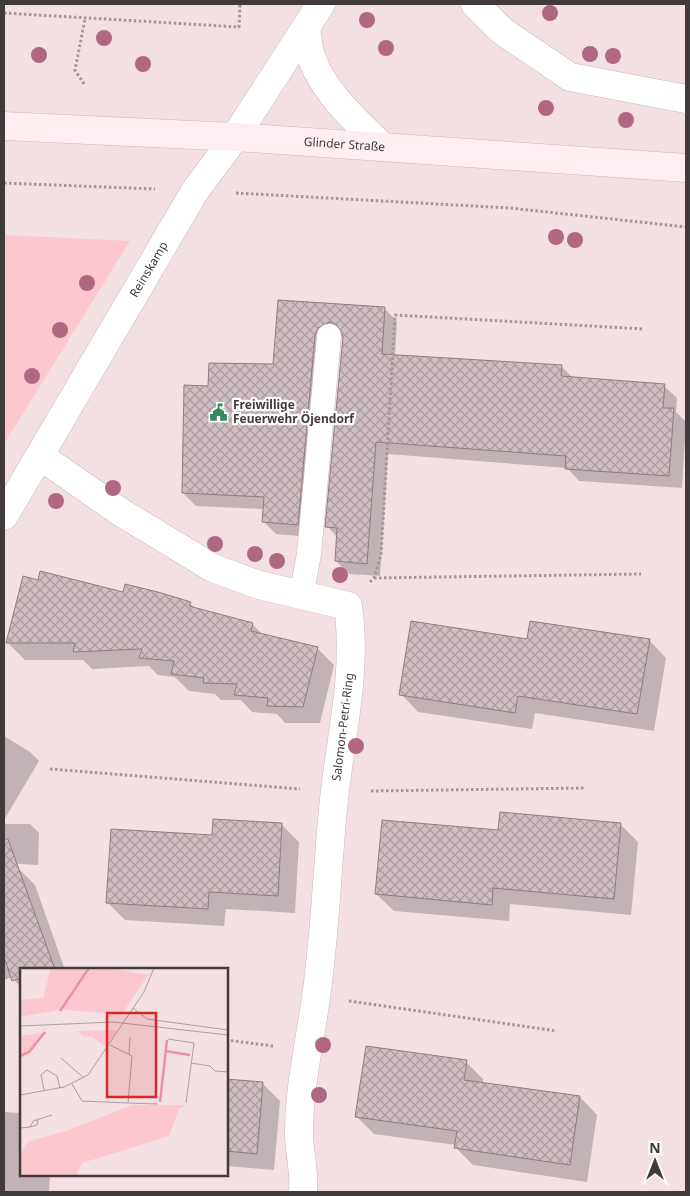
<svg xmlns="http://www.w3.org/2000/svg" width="690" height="1196" viewBox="0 0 690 1196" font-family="'Noto Sans',sans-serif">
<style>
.green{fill:#fdc7d0}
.shadow{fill:#0003}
.building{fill:url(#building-cross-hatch);stroke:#8e7e81}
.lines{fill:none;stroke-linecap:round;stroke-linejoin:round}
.lane-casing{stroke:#c9b8bb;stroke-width:25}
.street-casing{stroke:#c9b8bb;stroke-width:29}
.secondary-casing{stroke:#c9b8bb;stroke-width:29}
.path{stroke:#a39698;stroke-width:3;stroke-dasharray:2.5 2.5;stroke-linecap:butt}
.lane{stroke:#fff;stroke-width:24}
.street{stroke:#fff;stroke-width:28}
.secondary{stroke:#feeef1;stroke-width:28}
.tree{fill:#b06882}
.labels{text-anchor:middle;stroke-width:4.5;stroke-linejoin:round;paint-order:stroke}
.street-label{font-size:12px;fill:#413a3b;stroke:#fff}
.poi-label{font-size:12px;font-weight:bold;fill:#413a3b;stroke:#fff;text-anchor:start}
.inset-river{fill:none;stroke:#ef91a4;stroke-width:2.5}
.inset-road{fill:none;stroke:#ab9ea0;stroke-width:1}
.view{fill:#d62828;fill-opacity:0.15;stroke:#d62828;stroke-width:2.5}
.inset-edge{fill:none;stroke:#413a3b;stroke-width:2.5}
</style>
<defs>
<pattern id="building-cross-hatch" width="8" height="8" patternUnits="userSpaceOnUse" patternTransform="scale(1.25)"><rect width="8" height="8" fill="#cfbec1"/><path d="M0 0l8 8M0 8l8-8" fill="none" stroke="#aa9b9e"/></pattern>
</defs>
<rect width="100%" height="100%" fill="#f2e0e3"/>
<polygon class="green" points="4,235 130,241 4,444"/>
<g class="shadow">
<polygon points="279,301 384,308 397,321 395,356 561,366 573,378 664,386 677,398 676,412 686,422 682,488 579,481 567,468 388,454 380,576 349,574 336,561 337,537 327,526 344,336 337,336 310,537 276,534 263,521 264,509 196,506 183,493 210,387 274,366"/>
<polygon points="39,581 190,603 196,609 252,624 264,636 317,648 334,665 320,723 285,723 277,714 252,712 241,700 221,700 215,694 189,691 175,677 158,675 149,666 92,669 83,660 25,660 8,643"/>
<polygon points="528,640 649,640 666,658 654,731 535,713 532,729 418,712 401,694"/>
<polygon points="4,736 30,752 39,761 4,820"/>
<polygon points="4,824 30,824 39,833 38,865 4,863"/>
<polygon points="282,825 299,842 295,913 226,909 224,926 125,920 108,903 213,836"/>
<polygon points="621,825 638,842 631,915 510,904 509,921 394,911 376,894 500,831"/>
<polygon points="18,868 35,885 65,970 21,970 21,988 12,977 4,980 4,873"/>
<polygon points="466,1062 483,1079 483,1084 580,1097 597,1115 587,1182 473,1165 456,1148 456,1145 374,1134 357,1117"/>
<polygon points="226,1080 262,1083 280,1101 274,1170 226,1166"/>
<polygon points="4,1112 21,1113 21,1175 50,1175 49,1192 4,1192"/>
</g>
<g class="building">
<polygon points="278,300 385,307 382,354 562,365 561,376 665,384 663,408 674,408 669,476 565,469 566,456 376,442 367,564 335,561 337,528 325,527 343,337 337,325 330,322 318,328 315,335 298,525 262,522 264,497 182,493 184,385 208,386 209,363 273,364"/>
<polygon points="40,571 123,592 125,584 158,592 191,602 189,606 253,623 251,631 318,647 303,707 267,706 268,698 234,695 237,684 203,683 204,678 171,674 174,661 139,658 142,649 73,652 75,643 6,643 23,576 38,580"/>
<polygon points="411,621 527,639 530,621 650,639 637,714 518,696 515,713 399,695"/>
<polygon points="500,812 621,823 614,899 493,888 492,905 375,894 382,820 498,830"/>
<polygon points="213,819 282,823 278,896 209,892 208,909 106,903 111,829 212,835"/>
<polygon points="4,839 8,839 54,967 45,970 21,970 21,978 12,981 4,957"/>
<polygon points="366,1046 467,1060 464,1080 580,1096 570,1165 454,1148 457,1131 355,1117"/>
<polygon points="226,1079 263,1082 257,1154 226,1151"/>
</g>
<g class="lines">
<defs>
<polyline id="lane" points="301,596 309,554 329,336"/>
<g id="street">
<polyline points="475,4 502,31 570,77 686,99"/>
<path d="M306 29C308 39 308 50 312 59 325 94 357 122 383 147"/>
<path d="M40 456 122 513 213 568 259 585 348 606C358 674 339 742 333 809 327 872 325 935 316 997 310 1042 299 1087 299 1132 299 1153 305 1172 303 1192"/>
<path id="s1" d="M4 516 195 191 235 137 321 4"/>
</g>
<g id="secondary">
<path id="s2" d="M4 126 235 137 686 168"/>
</g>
</defs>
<use href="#lane" class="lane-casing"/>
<use href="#street" class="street-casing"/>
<use href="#secondary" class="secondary-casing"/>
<g class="path">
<polyline points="4,13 239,27 240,4"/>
<polyline points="84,84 75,70 85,19"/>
<polyline points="4,183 155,189"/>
<polyline points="236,193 510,208 686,227"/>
<polyline points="374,578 641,574"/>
<polyline points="370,582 374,578 381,555 395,315 644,329"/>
<polyline points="50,769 300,789"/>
<polyline points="371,791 585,788"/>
<polyline points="349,1001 557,1031"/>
<polyline points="226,1040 273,1046"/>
</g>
<use href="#lane" class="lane"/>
<use href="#street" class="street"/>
<use href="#secondary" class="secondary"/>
</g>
<g class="tree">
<circle cx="550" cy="13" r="8"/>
<circle cx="367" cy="20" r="8"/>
<circle cx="104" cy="38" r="8"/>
<circle cx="386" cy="48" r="8"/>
<circle cx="590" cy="54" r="8"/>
<circle cx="39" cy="55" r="8"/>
<circle cx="613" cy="56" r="8"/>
<circle cx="143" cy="64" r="8"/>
<circle cx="546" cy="108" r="8"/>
<circle cx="626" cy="120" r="8"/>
<circle cx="556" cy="237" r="8"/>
<circle cx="575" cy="240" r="8"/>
<circle cx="87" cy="283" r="8"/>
<circle cx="60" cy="330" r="8"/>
<circle cx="32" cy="376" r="8"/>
<circle cx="113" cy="488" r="8"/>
<circle cx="56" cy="501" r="8"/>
<circle cx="215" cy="544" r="8"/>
<circle cx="255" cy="554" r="8"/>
<circle cx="277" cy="561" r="8"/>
<circle cx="340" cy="575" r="8"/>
<circle cx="356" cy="746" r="8"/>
<circle cx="323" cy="1045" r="8"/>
<circle cx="319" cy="1095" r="8"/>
</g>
<defs>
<symbol id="civic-bare" viewBox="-9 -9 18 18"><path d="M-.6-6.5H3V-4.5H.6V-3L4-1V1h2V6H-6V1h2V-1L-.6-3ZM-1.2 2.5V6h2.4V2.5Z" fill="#34895d" stroke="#fff" stroke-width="2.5" paint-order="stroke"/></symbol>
</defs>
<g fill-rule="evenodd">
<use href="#civic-bare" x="206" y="400" width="25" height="25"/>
</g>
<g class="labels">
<g class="street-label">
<text dy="4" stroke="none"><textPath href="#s2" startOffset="341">Glinder Straße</textPath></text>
<text dy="4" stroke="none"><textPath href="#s1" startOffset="286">Reinskamp</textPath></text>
<text transform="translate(343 727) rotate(-83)" y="4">Salomon-Petri-Ring</text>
</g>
<g class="poi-label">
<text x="233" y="409">Freiwillige<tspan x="233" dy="14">Feuerwehr Öjendorf</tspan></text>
</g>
</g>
<g transform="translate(20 968)">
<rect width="208" height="208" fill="#f2e0e3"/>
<path d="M31 0H66L39 42 0 49V32L23 30ZM72 0H89L128 7 102 46 44 42ZM97 62 86 79 71 68 64 69 58 63ZM20 65 6 81 0 84V68ZM113 137H167L159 141 149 168 62 195 56 207H0V187L9 173 43 164Z" fill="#fdc7d0"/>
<path d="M66 0H72L52 32 44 42H39ZM20 65H26L8 86 0 89V84Z" fill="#fdc7d0"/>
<path class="inset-river" d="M40 43 69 0M145 83 170 87M0 88 9 84 25 64M140 134 147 72"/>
<path class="inset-road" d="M113 40 127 51 208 62M0 58 93 54 208 67M148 71 174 75 166 135M109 87 110 69M41 90 64 110M171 95 190 98 195 103 208 104M52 116 62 133 108 135 112 88 90 77M24 122 21 107 27 102 37 108 40 120M0 127 44 119 68 107 124 24 134 0M108 135 138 136M16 152 32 147M0 160 10 159 17 157 18 153 14 152 10 159"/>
<path class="view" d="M87 45H136V129H87Z"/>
<rect width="208" height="208" class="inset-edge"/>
</g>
<rect width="690" height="1196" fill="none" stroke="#413a3b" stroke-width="10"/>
<g transform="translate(655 1161)" stroke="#ffffff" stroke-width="4" paint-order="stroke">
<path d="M0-4L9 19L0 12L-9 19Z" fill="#413a3b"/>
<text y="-8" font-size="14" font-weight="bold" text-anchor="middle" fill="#413a3b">N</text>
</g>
</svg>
